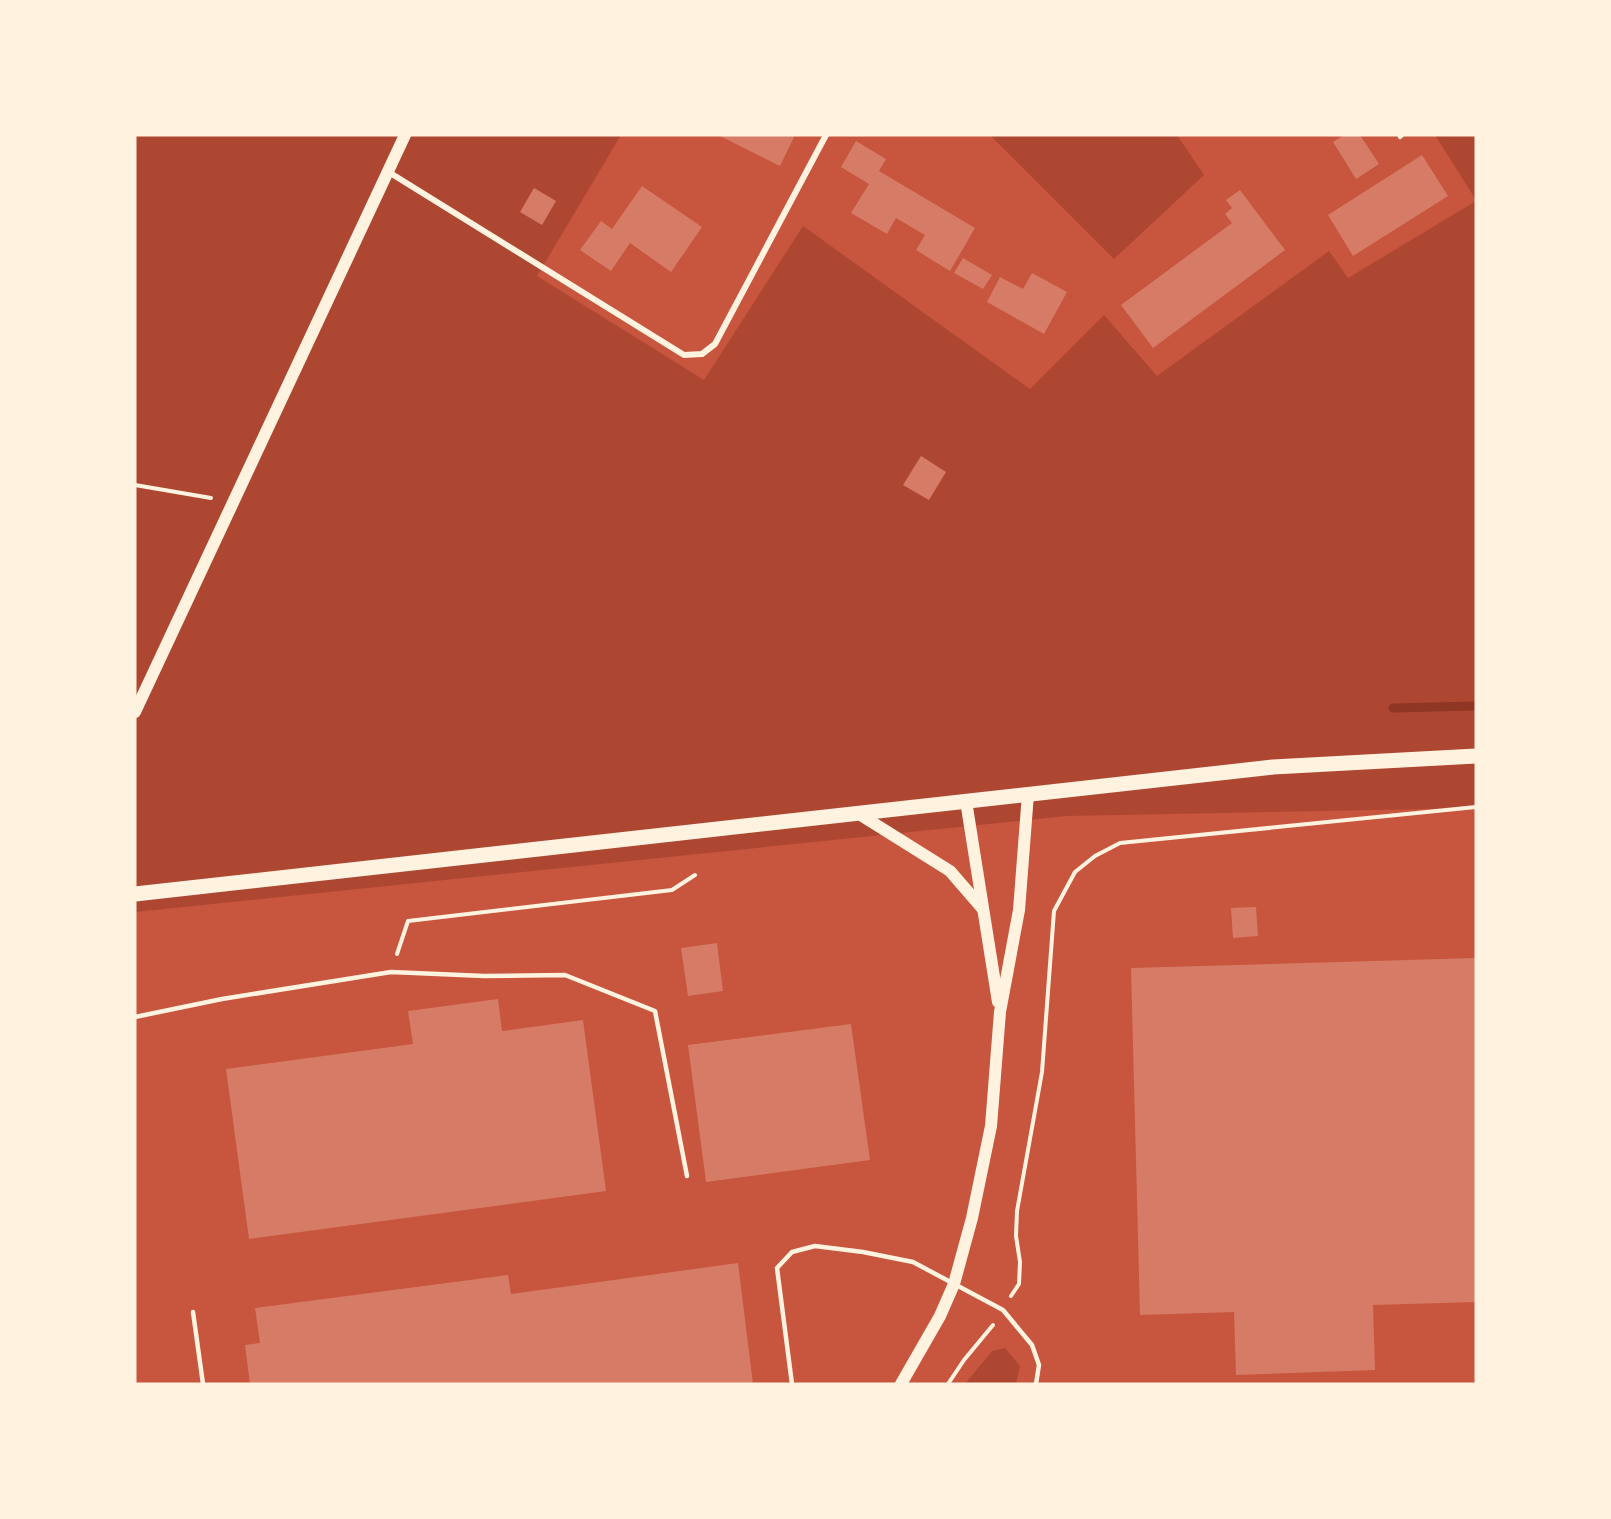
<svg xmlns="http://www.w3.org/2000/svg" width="1611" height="1519" viewBox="0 0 1611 1519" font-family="Helvetica,sans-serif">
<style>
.green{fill:#ae4732}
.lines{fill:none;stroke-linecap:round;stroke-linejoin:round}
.stream{stroke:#8f3625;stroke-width:9}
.building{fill:#d67c66}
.path{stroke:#fff3e0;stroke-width:4}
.service{stroke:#fff3e0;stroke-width:4.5}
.minor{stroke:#fff3e0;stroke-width:6}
.secondary{stroke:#fff3e0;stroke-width:12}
.primary{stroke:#fff3e0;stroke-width:15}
</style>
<rect width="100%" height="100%" fill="#c8553d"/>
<g class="green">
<polygon points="135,135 621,135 537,276 704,380 803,226 1030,389 1104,315 1157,376 1329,251 1348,278 1476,201 1476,808 1066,816 135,912"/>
<polygon points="990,135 1177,135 1204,175 1114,259"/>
<polygon points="1435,135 1476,135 1476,200"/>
<polygon points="1005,1348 1020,1366 1016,1384 965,1384 992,1351"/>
</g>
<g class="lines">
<polyline class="stream" points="1393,708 1476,706"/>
</g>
<g class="building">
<polygon points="718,135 795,135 780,166"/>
<polygon points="1344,135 1360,135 1379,164 1356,179 1333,142"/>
<polygon points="856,141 886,159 879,171 975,228 950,271 916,250 925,235 896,218 887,234 851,213 869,184 841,167"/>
<polygon points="1422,155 1448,196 1353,256 1328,215"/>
<polygon points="642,186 702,227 671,272 630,243 611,271 580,250 601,221 612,229"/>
<polygon points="534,188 556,201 542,225 520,212"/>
<polygon points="1240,190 1285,250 1153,348 1121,305 1232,223 1225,214 1232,208 1226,200"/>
<polygon points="963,258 992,275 983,289 954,273"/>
<polygon points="1032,273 1067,292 1044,334 987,302 1000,277 1023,289"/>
<polygon points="921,456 946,472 929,500 903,485"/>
<polygon points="1256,907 1258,936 1233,938 1231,908"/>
<polygon points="717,943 723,991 688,996 681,948"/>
<polygon points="1476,958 1476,1302 1373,1305 1375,1370 1236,1375 1234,1312 1140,1315 1131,968"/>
<polygon points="498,999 502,1031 583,1020 606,1191 249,1239 226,1069 413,1044 408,1011"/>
<polygon points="851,1024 870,1160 706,1182 688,1045"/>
<polygon points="738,1263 753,1384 250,1384 245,1345 260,1343 255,1308 508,1275 511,1294"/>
</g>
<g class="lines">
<g class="path">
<polyline points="135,485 211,498"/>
<polyline points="397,954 408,921 672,890 695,875"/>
<polyline points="1011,1296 1019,1284 1020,1262 1016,1236 1017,1211 1042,1072 1054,911 1075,872 1095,856 1120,843 1476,807"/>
<polyline points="948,1384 964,1360 993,1325"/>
</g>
<g class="service">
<polyline points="1400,137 1402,135"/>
<polyline points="135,1017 222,999 391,972 484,976 565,975 655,1011 687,1176"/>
<polyline points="193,1312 203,1384"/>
<polyline points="792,1384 777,1268 792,1252 815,1246 863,1252 913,1262 1003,1310 1032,1345 1039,1365 1036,1384"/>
</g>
<polyline class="minor" points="387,171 684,355 702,354 715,344 826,135"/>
<g class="secondary">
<polyline points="135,712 405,135"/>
<polyline points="966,801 998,1002"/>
<polyline points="859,814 950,871 982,908"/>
<polyline points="901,1384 940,1316 954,1284 972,1218 991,1126 1000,1012 1019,910 1028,794"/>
</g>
<polyline class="primary" points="135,894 1273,767 1476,756"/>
</g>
<rect width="1611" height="1519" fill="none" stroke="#fff3e0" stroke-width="273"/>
</svg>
